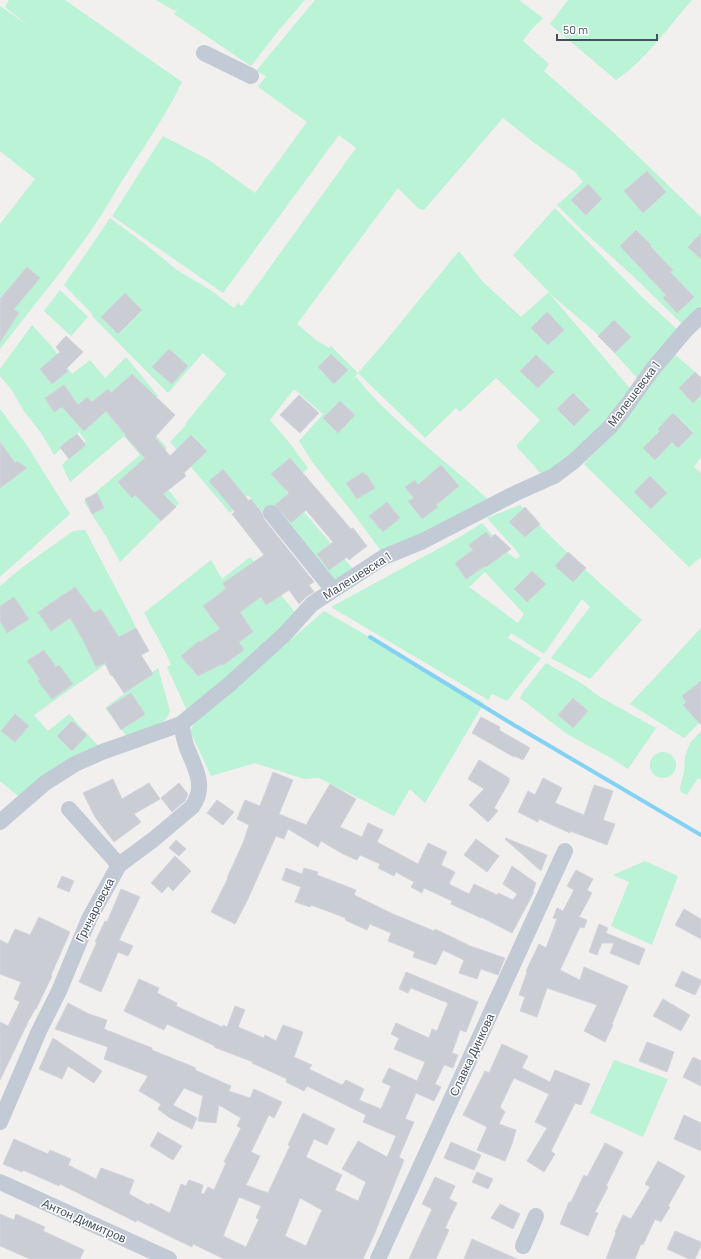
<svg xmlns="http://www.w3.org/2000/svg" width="701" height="1259" viewBox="0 0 701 1259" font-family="Barlow,sans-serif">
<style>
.green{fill:#baf3d5;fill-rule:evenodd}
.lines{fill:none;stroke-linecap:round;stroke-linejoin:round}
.stream{stroke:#83d2f3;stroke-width:4}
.building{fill:#cbcdd5;stroke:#d3d4db;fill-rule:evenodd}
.minor{stroke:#c1cad5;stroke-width:16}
.labels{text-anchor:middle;stroke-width:3;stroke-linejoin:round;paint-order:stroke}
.street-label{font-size:12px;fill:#45505e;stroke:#fff}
</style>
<rect width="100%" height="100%" fill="#f2efef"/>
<g class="green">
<path d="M9 0H65L182 82C167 114 146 143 127 173 117 188 108 205 98 220 68 265 33 306 0 349V224L35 179 0 151V6L29 26 5 7Z"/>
<polygon points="156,0 305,0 279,30 251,66 174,14 179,6 175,11"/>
<path d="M315 0H519L543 18 531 30 523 41 549 64 544 71 613 132 701 217V305L684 326 633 276 582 230 557 205 583 182 575 172 533 142 503 118 424 210 419 209 398 188 297 324 316 340 329 348 331 346 358 373 384 343 459 251 483 282 521 317 549 292 513 255 555 208 641 296 680 332 640 381 595 332 549 293 634 393 612 417 544 477 516 446 540 420 496 378 460 412 456 408 425 438 358 373 352 381 356 377C363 385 370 394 378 402 414 438 454 468 491 502L384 555 353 513 313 463 299 441 323 414 294 389 270 420 292 446 308 468 285 490 354 570 331 585 295 551 248 495 230 513 170 442 186 425 185 424 226 374 203 353 168 393 92 316 93 315 64 285 87 252 110 218 145 244 177 270 212 291 234 308 238 303 242 306 356 148 339 135 223 293 112 216 163 136 209 160 255 193 307 122 258 87 266 76 256 71Z"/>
<path d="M568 0H692C668 27 647 59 616 80L550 24Z"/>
<polygon points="60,290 88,317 71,336 44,311"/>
<polygon points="32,325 53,348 72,374 90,360 105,378 126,357 158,396 137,414 167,448 148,465 179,503 120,562 107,538 84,502 140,455 124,436 70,482 62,465 86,441 79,432 54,455 41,433 24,411 11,389 0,376 0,369"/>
<polygon points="672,352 701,377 701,423 696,420 701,424 701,457 694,467 701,473 701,557 689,567 584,464 614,433"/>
<polygon points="0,409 26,444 70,514 0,577"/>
<path d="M520 505C559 546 600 584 642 620L590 679 551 658 590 607 582 599 544 654 511 633 508 638 541 658 507 701 492 694 488 700 331 607 458 538 482 523 508 553 516 559 520 556 516 550 487 518ZM485 572 524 614 518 623 469 587Z"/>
<polygon points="85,530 130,615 141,639 34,715 48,731 69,714 103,751 18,796 0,781 0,586 24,566 73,531"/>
<polygon points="250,557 295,612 266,645 187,711 167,667 171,664 159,640 144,613 211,560 222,579"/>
<polygon points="324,611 484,703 425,803 410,789 394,816 319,778 304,779 255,763 211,776 190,731 197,718 235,688"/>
<polygon points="701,628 701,721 684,738 630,704"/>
<polygon points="546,663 581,683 600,697 656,728 628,769 611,758 567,734 520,698 524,691"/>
<path d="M158 668 170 711C167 725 141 733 129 739L105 708Z"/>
<polygon points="701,731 701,780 698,778 687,795 681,792 680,788 684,772 685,756 690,743"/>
<circle cx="663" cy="765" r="13"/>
<polygon points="645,861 678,876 652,945 611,926 629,882 613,875"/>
<polygon points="614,1060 668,1079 643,1137 590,1113"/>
</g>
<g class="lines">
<polyline class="stream" points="370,637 514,725 701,835"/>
</g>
<g class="building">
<polygon points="647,171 666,192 643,213 624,191"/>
<polygon points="588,184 602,199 586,215 571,200"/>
<polygon points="636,230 651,245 650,246 673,270 670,272 694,297 677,313 663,298 666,295 620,246"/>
<polygon points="701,233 701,259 688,247"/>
<polygon points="27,267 40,278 14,309 19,313 0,342 0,299"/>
<polygon points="125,293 142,310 118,334 101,317"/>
<polygon points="547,312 564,330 548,345 531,328"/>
<polygon points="614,320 631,337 615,353 598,336"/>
<polygon points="66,336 83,352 66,369 68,371 52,384 40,369 60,352 56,347"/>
<polygon points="169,349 188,366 172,384 152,367"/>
<polygon points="331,354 348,370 334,384 318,367"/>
<polygon points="536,355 554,372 538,388 520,371"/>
<polygon points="695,372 701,378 701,395 693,403 679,388"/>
<polygon points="132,374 175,415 155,437 170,456 191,435 207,451 184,473 186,476 163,494 176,507 161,521 135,495 132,498 118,482 145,458 125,436 126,435 106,411 84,431 62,407 54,412 45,398 64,385 78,405 87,397 92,402 108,389 111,393"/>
<polygon points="573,393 590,410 574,426 557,409"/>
<polygon points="299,395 319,413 300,433 280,415"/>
<polygon points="340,401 355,415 338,433 323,418"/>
<polygon points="673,413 693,433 678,448 672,442 655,460 643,448 660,431 658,429"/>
<polygon points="77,434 86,445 69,459 60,447"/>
<polygon points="0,442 15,463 17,461 27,468 0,488"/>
<polygon points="290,458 351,529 353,528 367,546 349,560 347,557 329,570 317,554 333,542 306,510 291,523 275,505 289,493 271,474"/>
<polygon points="441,465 459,486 436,505 438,507 422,519 408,501 414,498 405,487 415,480 418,485"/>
<polygon points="223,469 249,501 251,499 262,513 264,519 314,582 309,585 314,592 307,596 299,604 289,590 266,605 261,597 240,612 253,632 239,642 244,650 223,665 222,664 198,676 181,656 199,641 200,642 220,629 203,606 226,589 223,583 264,555 232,514 235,512 209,481"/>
<polygon points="363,472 365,475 366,474 375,488 357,499 346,483"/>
<polygon points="650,476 667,493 651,509 634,492"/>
<polygon points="97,493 104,508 92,514 85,499"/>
<polygon points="387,502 400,518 383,532 369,516"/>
<polygon points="525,507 540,524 525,537 509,522"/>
<polygon points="486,532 491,538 495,534 511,549 486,567 485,566 466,579 455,563 473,550 469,545"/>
<polygon points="568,552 586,568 573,582 555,566"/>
<polygon points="532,571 546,584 527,602 514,589"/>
<polygon points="75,587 94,613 101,609 119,637 136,628 149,651 141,655 153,674 124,693 112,675 111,676 105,663 96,667 82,638 70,618 51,631 38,612"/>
<polygon points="14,597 29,619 7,633 0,621 0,606"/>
<polygon points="44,650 56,667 59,665 73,684 52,699 38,681 40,679 27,661"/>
<polygon points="701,681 701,725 683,705 686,702 682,696"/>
<polygon points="131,693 145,714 121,730 107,708"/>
<polygon points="573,698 588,711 573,728 558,715"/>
<polygon points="15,714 29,726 15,742 1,731"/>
<polygon points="481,717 500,727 499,730 530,748 523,760 514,756 514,757 472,733"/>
<polygon points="72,721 87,735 72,751 57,736"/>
<polygon points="479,760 509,778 509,782 494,808 498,811 488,822 469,805 484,789 468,779"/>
<polygon points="273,772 293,780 279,814 306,825 330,784 356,799 340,827 362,837 368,823 383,830 377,842 418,864 428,843 447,852 441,865 455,872 449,884 469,894 474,884 497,895 498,893 513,900 517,894 503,884 512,866 536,883 533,891 534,892 512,933 481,917 481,918 451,904 452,901 424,888 422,893 411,887 414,882 396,872 394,876 378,868 380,864 360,855 357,860 343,854 321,841 318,847 288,829 284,839 276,836 247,901 235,924 211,912 228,878 227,878 243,843 249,825 237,819 245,800 260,806"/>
<polygon points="543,778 562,788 555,803 584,815 594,785 613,791 603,820 615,824 607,845 570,831 570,833 539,819 538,822 518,812 528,791 535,795"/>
<polygon points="113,779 122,799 149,783 160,799 134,814 141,822 114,842 95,817 83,793"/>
<polygon points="179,783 188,794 185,801 172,812 161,798"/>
<polygon points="217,800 234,812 223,825 207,813"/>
<polygon points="506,838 547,855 541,871 505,839"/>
<polygon points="476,839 499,856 487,872 464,855"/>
<polygon points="176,840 186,849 179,856 169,848"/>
<polygon points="175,856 191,871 173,891 168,886 162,893 151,883"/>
<polygon points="286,868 302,874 304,868 318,872 317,875 356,890 354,895 393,914 434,931 435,929 470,946 505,958 498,975 481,969 477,979 459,973 464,960 443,950 436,965 413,957 415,952 388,941 391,933 370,924 367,930 345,920 346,918 311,905 310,907 295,902 301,887 282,880"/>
<polygon points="576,870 593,879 587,890 592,893 579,917 587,920 584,928 580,927 560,970 580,980 584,967 628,986 612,1024 613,1025 605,1042 584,1031 597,1005 547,988 537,1017 520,1011 525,997 519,995 527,972 526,971 539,944 546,948 557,919 553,918 557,908 563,911 574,890 567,886"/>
<polygon points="62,876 74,881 69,892 57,887"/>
<polygon points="121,889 140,897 119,940 133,946 128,956 118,952 101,992 79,982 97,942 95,942 105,921 107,922"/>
<polygon points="684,909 701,919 701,939 675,925"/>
<polygon points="39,917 70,932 51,975 52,976 36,1009 35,1009 29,1020 28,1020 28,1022 0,1080 0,1022 8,1026 20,1002 14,999 21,982 0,974 0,940 8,944 15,929 30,935"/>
<polygon points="599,924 608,928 606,933 645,949 639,965 610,953 614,943 602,943 597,955 589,952"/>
<polygon points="682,971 701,980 701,983 695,995 675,986"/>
<path d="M406 972 478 1002 466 1032 460 1030 452 1053 458 1055 453 1068 444 1065 435 1084 441 1087 434 1101 416 1093 405 1119 414 1122 399 1157 404 1160 374 1235 363 1259H224L193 1244 192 1247 173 1238 137 1220 136 1222 60 1184 59 1186 23 1170 22 1172 3 1164 14 1139 48 1154 50 1150 71 1159 68 1165 96 1179 101 1168 134 1180 129 1194 149 1205 150 1203 170 1213 181 1184 186 1186 189 1180 203 1185 201 1193 204 1194 208 1187 214 1190 226 1163 224 1162 241 1128 237 1126 241 1118 219 1105 216 1123 198 1121 203 1096 184 1088 173 1105 197 1118 192 1129 170 1118 158 1109 161 1104 139 1091 148 1076 104 1059 108 1047 55 1029 68 1003 89 1014 107 1020 104 1029 152 1048V1050L196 1068 195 1070 231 1086 229 1091 250 1098 254 1089 282 1102 274 1118 269 1115 251 1152 260 1156 246 1185 268 1193 290 1146 288 1145 303 1113 335 1129 327 1145 314 1139 306 1157 342 1175 335 1190 358 1201 366 1182 342 1169 358 1141 387 1157 396 1136 363 1122 366 1115 307 1086 304 1091 286 1082 287 1079 252 1063 253 1062 214 1047 215 1046 167 1024 164 1030 124 1011 139 979 159 988 157 993 177 1003 176 1006 222 1027 223 1025 227 1027 235 1006 245 1010 238 1027 264 1038 265 1035 276 1041 283 1025 303 1032 294 1057 312 1065 309 1069 342 1085 346 1080 364 1089 359 1100 381 1109 391 1086 382 1082 389 1068 417 1081 425 1062 394 1049 399 1038 391 1034 396 1023 429 1038 432 1029 437 1031 448 1003 411 988 408 993 399 989ZM239 1197 261 1206 256 1218 259 1219 246 1247 223 1236ZM300 1198 322 1210 306 1246 285 1236Z"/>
<polygon points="663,999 690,1015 681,1031 653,1016"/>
<polygon points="53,1038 102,1071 94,1083 68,1066 62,1079 39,1069"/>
<polygon points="647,1042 674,1052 667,1072 639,1061"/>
<polygon points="502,1044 528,1056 522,1068 550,1082 555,1070 590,1084 581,1105 575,1103 551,1151 555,1154 544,1172 527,1161 547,1128 535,1122 549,1094 514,1078 500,1107 505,1112 499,1124 516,1130 512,1144 505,1161 477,1150 487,1127 463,1115 485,1071 489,1073"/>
<polygon points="693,1057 701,1061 701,1086 683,1077"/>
<polygon points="684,1115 701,1123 701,1151 674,1139"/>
<polygon points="158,1132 182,1146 173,1160 150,1146"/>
<polygon points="451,1142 481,1155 474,1170 444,1158"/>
<polygon points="605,1143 623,1152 606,1186 608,1187 595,1212 598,1213 588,1236 560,1224 569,1202 571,1202 584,1175 587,1177"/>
<polygon points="658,1161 685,1176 668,1206 670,1207 661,1222 655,1219 643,1245 641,1244 635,1259 606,1259 616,1233 615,1232 623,1215 631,1219 650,1187 645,1184"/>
<polygon points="477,1172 493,1179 488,1189 472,1182"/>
<polygon points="435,1177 455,1186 449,1199 457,1203 445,1228 449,1230 436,1259 409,1259 432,1209 422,1204"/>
<polygon points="500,1204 520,1214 513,1229 491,1218"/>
<polygon points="0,1214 14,1220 16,1214 45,1227 43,1231 84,1250 80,1259 30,1259 0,1246"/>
<polygon points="675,1231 701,1242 701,1246 695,1259 689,1259 667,1249"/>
<polygon points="472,1239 517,1259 464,1259"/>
</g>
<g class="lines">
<g class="minor">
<polyline points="204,53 251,76"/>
<polyline points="271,513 333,590"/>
<polyline points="69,809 119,865"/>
<polyline points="0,822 45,783 75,764 102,752 181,724 231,683 285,634 312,604 384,557 423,541 516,493 554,476 574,461 610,427 628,404 652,370 685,331 701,315"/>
<path d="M0 1122 39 1031 59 991 89 919 119 865 154 839 192 807C207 786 195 768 187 748 184 740 183 732 181 724"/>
<polyline points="0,1182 169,1259"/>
<polyline points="523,1246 536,1216"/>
<polyline points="378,1259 565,851"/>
</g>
</g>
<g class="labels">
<g class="street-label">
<text transform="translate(634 394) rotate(-53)" y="4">Малешевска 1</text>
<text transform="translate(357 576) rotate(-32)" y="4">Малешевска 1</text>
<text transform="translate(95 910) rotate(-63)" y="4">Грнчаровска</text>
<text transform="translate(472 1055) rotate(-65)" y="4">Славка Динкова</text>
<text transform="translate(84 1221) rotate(24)" y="4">Антон Димитров</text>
</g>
</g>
<path d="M557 34v6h100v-6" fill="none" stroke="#45505e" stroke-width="2"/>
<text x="563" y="34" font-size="12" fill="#45505e" stroke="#ffffff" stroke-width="3" paint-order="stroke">50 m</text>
</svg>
